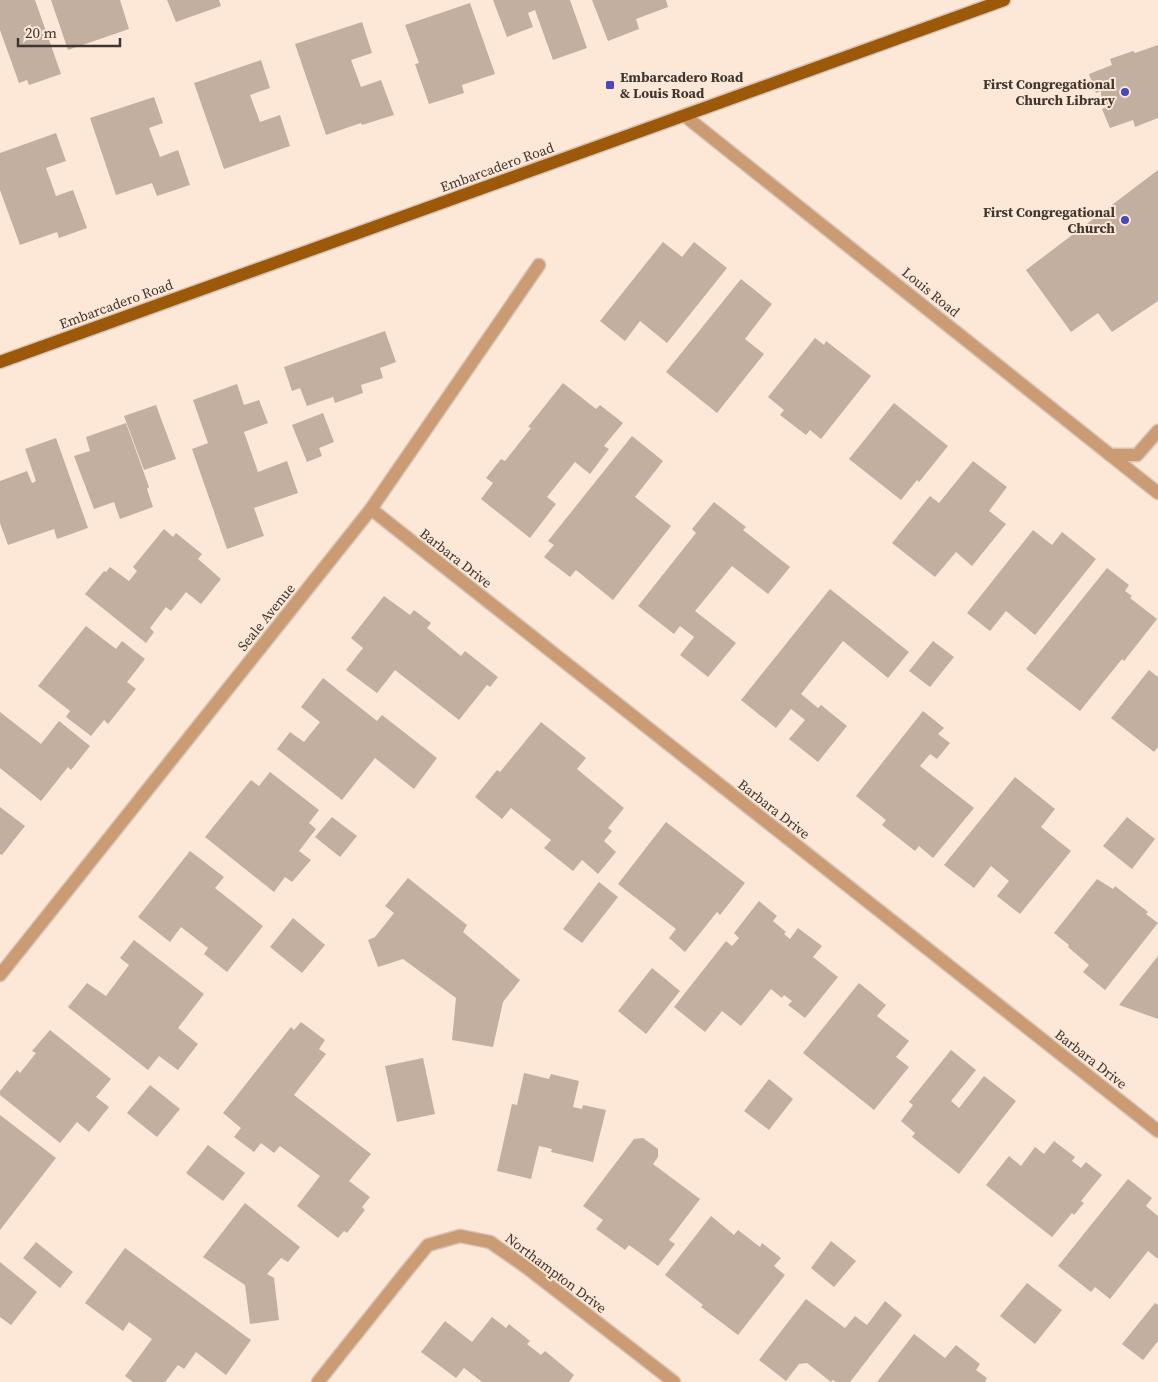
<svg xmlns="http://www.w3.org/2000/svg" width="1158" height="1382" viewBox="0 0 1158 1382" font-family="'Source Serif 4',serif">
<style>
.building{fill:#c3af9f}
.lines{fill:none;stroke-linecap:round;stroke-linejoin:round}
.service-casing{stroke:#d7c4b6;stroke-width:15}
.minor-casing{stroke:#d7c4b6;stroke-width:15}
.tertiary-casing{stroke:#d7c4b6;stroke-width:15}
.primary-casing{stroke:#d7c4b6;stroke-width:15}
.service{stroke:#cb9b73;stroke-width:12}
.minor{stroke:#cb9b73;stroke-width:12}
.tertiary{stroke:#cb9b73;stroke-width:12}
.primary{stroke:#9d590a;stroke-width:12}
.poi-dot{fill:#4848be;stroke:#fde8d8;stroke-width:2}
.labels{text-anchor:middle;stroke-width:4;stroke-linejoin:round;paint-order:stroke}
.poi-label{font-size:14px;font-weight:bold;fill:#3e3630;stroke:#fde8d8;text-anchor:end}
.street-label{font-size:14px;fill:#3e3630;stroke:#fde8d8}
</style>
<rect width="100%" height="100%" fill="#fde8d8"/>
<g class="building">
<polygon points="0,0 35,0 61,74 29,85 27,80 19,83 0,30"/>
<polygon points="51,0 120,0 129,29 68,50"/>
<polygon points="167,0 219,0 221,6 176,22"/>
<polygon points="493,0 570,0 587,48 553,60 535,10 528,13 533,27 507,37"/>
<polygon points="592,0 666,0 668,7 636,19 639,29 608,41"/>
<polygon points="470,3 495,74 462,85 464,93 429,104 415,64 419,63 405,25"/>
<polygon points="362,22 372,53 351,60 361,87 381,80 394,115 362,125 361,123 326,135 295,44"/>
<polygon points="1158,45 1158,118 1135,127 1133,120 1110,128 1102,109 1107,107 1101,99 1101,91 1096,93 1089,74 1112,65 1110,59 1133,51 1135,53"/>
<polygon points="261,60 270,88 250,95 260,122 280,115 290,146 224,169 194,83"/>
<polygon points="154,97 163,123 149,128 160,157 178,150 190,185 157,196 152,183 116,195 90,118"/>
<polygon points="56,133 66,161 46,168 56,196 73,190 87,228 59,238 57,232 20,245 0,190 0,153"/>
<polygon points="1158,170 1158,301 1112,332 1098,313 1071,332 1026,270"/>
<polygon points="663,242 682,257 694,242 727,268 667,343 640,321 625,341 600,321"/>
<polygon points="741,279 772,304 745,339 764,354 717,413 666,372"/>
<polygon points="385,331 396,362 380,368 383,378 361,385 363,393 335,403 333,397 307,406 300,388 292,391 284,367"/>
<polygon points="815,338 824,345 826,341 871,376 821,439 810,430 806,435 780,415 784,410 768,397"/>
<polygon points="563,383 596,409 600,405 623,423 604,446 609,449 590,474 575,462 547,497 556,504 530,538 481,499 493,483 486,478 501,459 505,461 531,428 528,427"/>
<polygon points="237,384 244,405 259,400 268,423 244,432 258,472 287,461 298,493 254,508 264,536 227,549 192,449 208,443 193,400"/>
<polygon points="894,403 948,446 919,482 917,480 901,500 849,459"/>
<polygon points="156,405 176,459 144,470 124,416"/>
<polygon points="323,413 334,442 319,448 322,456 307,462 292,425"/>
<polygon points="126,423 149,487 147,489 153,507 120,519 114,502 94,509 74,456 90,451 86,437"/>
<polygon points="632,436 663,461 635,497 671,526 613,600 576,570 570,577 544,557 554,545 548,541"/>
<polygon points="56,438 88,528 57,539 54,529 8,545 0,523 0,481 27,471 32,483 36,481 25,449"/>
<polygon points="973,461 1007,487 989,511 1006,524 972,566 956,552 935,577 892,543 930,496 939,503"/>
<polygon points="714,502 746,527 743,530 790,567 768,594 732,566 695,611 736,643 708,677 680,655 694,637 680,626 674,634 638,606 696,533 692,529"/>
<polygon points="164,529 173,537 176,533 202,554 198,559 221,579 201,604 186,592 171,611 166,607 150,628 154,632 146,643 85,594 104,571 106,572 110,567 129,581 137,571 133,567"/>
<polygon points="1033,530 1052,545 1062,532 1096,559 1035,635 1006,611 990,631 967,613"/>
<polygon points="1107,568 1129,585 1125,591 1132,596 1130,598 1157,619 1124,661 1122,659 1080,711 1026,669"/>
<polygon points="830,589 909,652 888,678 843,641 801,694 818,708 821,705 847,726 818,762 789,739 805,720 791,709 776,728 741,700"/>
<polygon points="384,596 410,615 414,610 431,623 427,628 461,656 465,651 498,677 490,687 487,685 459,720 395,670 377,693 346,670 363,648 351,638"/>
<polygon points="86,626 116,649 122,641 145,659 127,682 136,689 108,724 104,720 91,736 66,717 70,711 38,686"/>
<polygon points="933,641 954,657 930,687 909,671"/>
<polygon points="1149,670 1158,677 1158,747 1154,752 1111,718"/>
<polygon points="323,678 377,721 382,715 437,758 414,789 375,758 342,800 277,749 290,732 304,742 320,722 301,707"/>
<polygon points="923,711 944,728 938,734 950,743 937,759 930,754 920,766 974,808 933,858 919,846 915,851 882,825 886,820 856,796"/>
<polygon points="0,712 41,744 59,721 90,746 71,770 68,767 41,801 0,768"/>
<polygon points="541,722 586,758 577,769 624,808 608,828 612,831 604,841 616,852 598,874 582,860 573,871 544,848 551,840 511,808 502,819 475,797 497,770 500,772"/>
<polygon points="270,772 319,810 309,823 316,829 299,851 311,860 292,882 285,877 274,892 205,837 251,780 259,786"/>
<polygon points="1015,777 1055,809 1041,827 1071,851 1020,914 997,896 1009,881 991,866 974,888 944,865"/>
<polygon points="0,807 25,826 2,855 0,854"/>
<polygon points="332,817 357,836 340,857 315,837"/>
<polygon points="1127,817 1155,839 1132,869 1103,846"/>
<polygon points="666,822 745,883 720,915 717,912 685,952 669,938 676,929 618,884"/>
<polygon points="190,851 224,877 215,888 263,926 227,972 204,954 208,948 181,927 170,942 138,917"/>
<polygon points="408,878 467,925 463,932 520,980 503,1002 493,1047 452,1040 456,998 403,959 378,967 368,940 375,937 394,913 385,906"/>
<polygon points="1097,879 1113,889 1115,886 1148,912 1146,914 1158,923 1105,990 1083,972 1089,965 1068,947 1069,945 1054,933"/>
<polygon points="599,882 618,897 582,943 563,929"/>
<polygon points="759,901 777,916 773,921 786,932 784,934 790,939 798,928 822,946 813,957 838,977 805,1018 788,1005 792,1001 784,995 782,998 771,989 741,1026 722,1011 705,1032 674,1007 726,941 732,946 739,938 734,933"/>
<polygon points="293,918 325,945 302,973 270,947"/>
<polygon points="134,940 204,994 178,1028 198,1044 178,1070 159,1056 148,1070 68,1007 87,983 106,996 129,965 120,958"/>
<polygon points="1158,956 1158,1019 1119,1005"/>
<polygon points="652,968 680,991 646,1034 618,1011"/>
<polygon points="859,983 886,1005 877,1016 909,1041 896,1057 909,1067 874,1110 803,1053"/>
<polygon points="301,1022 325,1040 319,1049 326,1054 294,1095 371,1154 349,1181 370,1197 362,1207 365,1210 347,1233 344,1231 338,1238 297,1206 320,1176 280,1146 274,1153 261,1143 254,1152 234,1137 241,1128 223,1113 291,1027 294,1030"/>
<polygon points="50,1030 111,1079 96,1097 109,1107 89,1132 77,1122 60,1143 0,1095 0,1091 17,1070 20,1073 36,1053 32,1051"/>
<polygon points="951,1050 976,1070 951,1101 959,1108 984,1076 1016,1101 959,1174 912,1137 915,1133 901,1121 913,1105 909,1102"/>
<polygon points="423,1058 435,1114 397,1122 385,1066"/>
<polygon points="524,1073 549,1079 551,1074 579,1081 573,1107 582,1109 583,1105 606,1110 593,1162 551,1152 552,1149 539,1146 531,1179 497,1171 512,1104 517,1105"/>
<polygon points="769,1079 793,1099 769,1130 744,1111"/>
<polygon points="150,1085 180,1109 157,1137 127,1113"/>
<polygon points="0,1115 56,1158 0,1230"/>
<polygon points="643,1138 658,1149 658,1157 653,1164 700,1199 669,1240 675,1244 658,1266 629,1245 625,1250 596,1229 603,1220 583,1206 634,1139"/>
<polygon points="1054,1141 1075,1157 1072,1161 1081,1168 1086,1162 1102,1175 1081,1201 1084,1203 1074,1215 1072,1213 1052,1237 986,1185 1009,1156 1021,1166 1035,1147 1044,1154"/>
<polygon points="208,1145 245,1173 223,1201 186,1173"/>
<polygon points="1128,1179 1152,1198 1146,1206 1158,1216 1158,1259 1148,1251 1110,1299 1095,1287 1091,1292 1058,1266"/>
<polygon points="245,1203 300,1247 288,1262 281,1258 267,1274 274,1278 279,1320 250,1324 245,1285 203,1257"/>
<polygon points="711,1216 734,1235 738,1230 760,1247 762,1243 781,1258 774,1266 785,1275 738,1335 701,1307 703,1305 665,1275"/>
<polygon points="831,1241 856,1261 834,1287 811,1268"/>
<polygon points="36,1242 73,1272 60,1288 23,1258"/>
<polygon points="125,1248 251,1340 226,1375 196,1352 184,1369 178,1365 165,1382 133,1382 125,1376 152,1339 129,1322 123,1331 85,1303"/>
<polygon points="0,1262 37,1292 11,1325 0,1317"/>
<polygon points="1027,1283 1062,1310 1035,1344 1000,1316"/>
<polygon points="806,1299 845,1328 855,1316 867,1325 885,1301 902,1315 850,1382 836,1382 833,1380 831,1382 807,1363 799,1364 786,1381 759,1360"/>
<polygon points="1155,1303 1158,1305 1158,1341 1143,1360 1122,1344"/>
<polygon points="492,1317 506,1328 509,1324 530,1341 527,1344 541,1355 545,1351 574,1375 569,1382 482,1382 464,1368 456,1378 421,1352 445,1321 472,1342"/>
<polygon points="914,1334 945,1358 956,1345 980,1364 976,1370 987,1378 985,1381 987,1382 877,1382"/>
</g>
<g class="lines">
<defs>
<polyline id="service" points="1110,455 1137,455 1158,431"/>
<g id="minor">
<polyline points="371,509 1158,1131"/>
<polyline points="0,975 371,509 539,265"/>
<polyline points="318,1382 405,1273 428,1245 460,1236 490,1242 526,1267 674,1382"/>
</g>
<polyline id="tertiary" points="685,116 1158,493"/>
<polyline id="primary" points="0,362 1004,0"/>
</defs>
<use href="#service" class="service-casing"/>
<use href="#minor" class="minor-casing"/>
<use href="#tertiary" class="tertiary-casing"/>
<use href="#primary" class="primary-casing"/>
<use href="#service" class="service"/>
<use href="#minor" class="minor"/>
<use href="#tertiary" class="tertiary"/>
<use href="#primary" class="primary"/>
</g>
<g class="poi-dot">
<rect x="605" y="80" width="10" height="10" rx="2.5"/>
<circle cx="1125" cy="92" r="5"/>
<circle cx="1125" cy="220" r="5"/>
</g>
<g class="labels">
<g class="poi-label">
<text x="620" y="82" text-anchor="start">Embarcadero Road<tspan x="620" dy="16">&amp; Louis Road</tspan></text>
<text x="1115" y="89">First Congregational<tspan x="1115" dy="16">Church Library</tspan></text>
<text x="1115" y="217">First Congregational<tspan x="1115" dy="16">Church</tspan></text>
</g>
<g class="street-label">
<text transform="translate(497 167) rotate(-20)" y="5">Embarcadero Road</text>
<text transform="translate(931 292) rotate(39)" y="5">Louis Road</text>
<text transform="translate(116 304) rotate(-20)" y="5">Embarcadero Road</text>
<text transform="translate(456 558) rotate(38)" y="5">Barbara Drive</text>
<text transform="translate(266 617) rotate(-51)" y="5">Seale Avenue</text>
<text transform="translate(774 809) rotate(38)" y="5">Barbara Drive</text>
<text transform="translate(1091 1059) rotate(38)" y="5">Barbara Drive</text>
<text transform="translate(556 1273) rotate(37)" y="5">Northampton Drive</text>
</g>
</g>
<path d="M18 38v8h102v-8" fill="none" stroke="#3e3630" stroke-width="2.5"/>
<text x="25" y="38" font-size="15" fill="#3e3630" stroke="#fde8d8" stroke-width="4" paint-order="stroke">20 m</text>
</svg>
